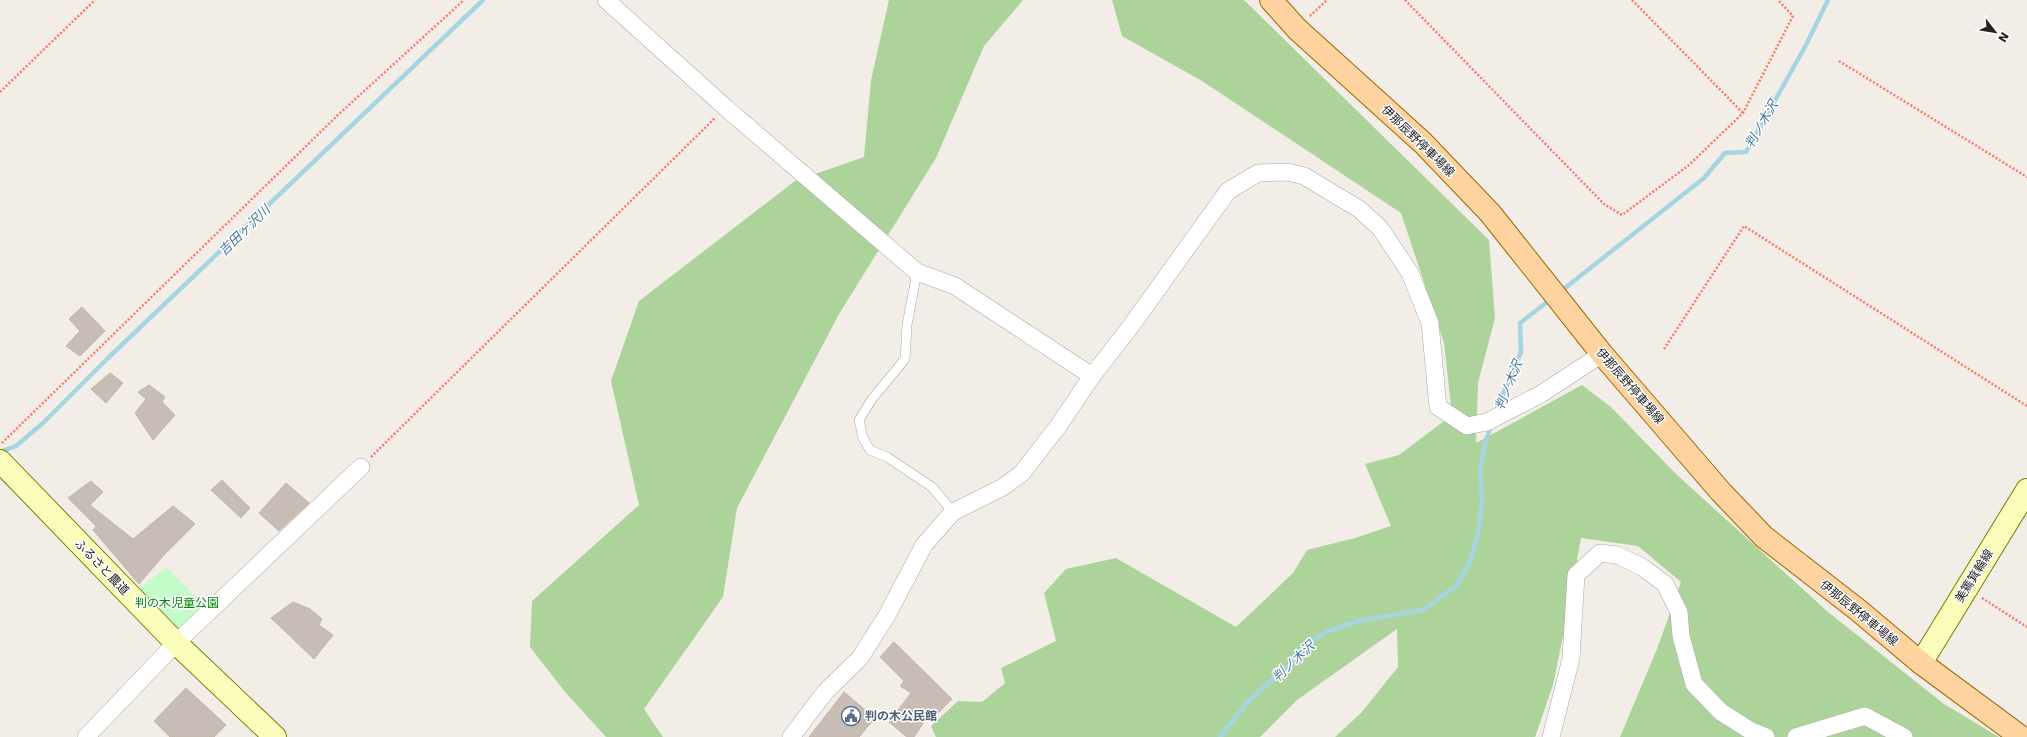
<svg xmlns="http://www.w3.org/2000/svg" width="2027" height="737" viewBox="0 0 2027 737" font-family="'DejaVu Sans','Noto Sans JP',sans-serif">
<style>
.forest{fill:#acd39a}
.park{fill:#c4fcc7}
.lines{fill:none;stroke-linecap:round;stroke-linejoin:round}
.stream{stroke:#a6d5e1;stroke-width:4.5}
.building{fill:#c7bdb6;stroke:#c4b4a9}
.lane-casing{stroke:#a8a8a8;stroke-width:10}
.street-casing{stroke:#a8a8a8;stroke-width:18}
.secondary-casing{stroke:#758000;stroke-width:24}
.primary-casing{stroke:#9e6500;stroke-width:24}
.path{stroke:#ff766b;stroke-width:2.5;stroke-dasharray:2 2;stroke-linecap:butt}
.lane{stroke:#fff;stroke-width:9}
.street{stroke:#fff;stroke-width:17}
.secondary{stroke:#fbfdba;stroke-width:22}
.primary{stroke:#ffd39f;stroke-width:22}
.labels{text-anchor:middle;stroke-width:3;stroke-linejoin:round;paint-order:stroke}
.street-label{font-size:12px;fill:#212121;stroke:#fff}
.park-label{font-size:12px;fill:#06880e;stroke:#fff}
.service-label{font-size:12px;font-weight:bold;fill:#4e5e75;stroke:#fff;text-anchor:start}
.water-label{font-size:13px;font-style:italic;fill:#4277a6;stroke:#fff}
</style>
<rect width="100%" height="100%" fill="#f2eee7"/>
<g class="forest">
<polygon points="889,0 1023,0 984,46 936,158 839,314 737,508 723,597 644,709 663,737 606,737 566,693 530,647 532,601 639,505 611,381 639,301 795,181 864,157 871,80"/>
<polygon points="1112,0 1244,0 1489,240 1495,318 1478,383 1476,443 1582,385 1611,407 1676,474 1828,612 1944,704 1999,737 1620,737 1657,649 1681,582 1638,546 1581,538 1565,627 1553,685 1535,737 1335,737 1361,713 1398,667 1397,629 1297,700 1260,737 936,737 931,726 958,701 982,702 1005,683 1001,668 1056,641 1044,593 1066,569 1116,558 1236,627 1293,573 1307,550 1355,538 1391,526 1365,464 1399,455 1452,415 1444,343 1401,213 1202,81 1122,36"/>
</g>
<polygon class="park" points="166,567 210,611 185,638 140,589"/>
<g class="lines">
<g class="stream">
<polyline points="1560,292 1704,178 1725,153 1746,152 1806,45 1828,0"/>
<polyline points="1496,411 1521,352 1520,323 1551,299"/>
<polyline points="0,452 16,446 43,423 107,359 483,0"/>
<polyline points="1220,737 1246,704 1281,671 1289,666 1306,645 1326,632 1358,621 1423,610 1456,586 1470,562 1478,534 1482,500 1480,470 1485,443 1491,426"/>
</g>
</g>
<g class="building">
<polygon points="82,307 105,331 80,356 66,346 80,331 69,319"/>
<polygon points="110,373 123,383 106,403 91,389"/>
<polygon points="149,385 165,397 162,402 175,415 153,440 135,413 146,399 138,392"/>
<polygon points="222,480 250,508 241,518 211,490"/>
<polygon points="91,481 103,492 90,505 133,539 173,506 195,524 163,556 139,584 93,530 96,526 68,498"/>
<polygon points="286,483 309,503 279,531 259,513"/>
<polygon points="293,602 310,609 322,619 319,625 333,635 314,659 271,618"/>
<polygon points="894,642 952,699 937,714 932,710 914,737 907,737 889,722 911,693 900,686 904,681 880,657"/>
<polygon points="186,688 226,725 214,737 170,737 154,721"/>
<polygon points="844,692 875,718 859,737 809,737"/>
</g>
<g class="lines">
<defs>
<polyline id="lane" points="917,272 907,325 905,359 872,399 859,420 863,438 870,450 887,457 932,487 953,512"/>
<g id="street">
<polyline points="606,0 726,108 917,272 955,286 1092,376"/>
<polyline points="86,737 176,643 361,467"/>
<polyline points="791,737 826,691 860,658 886,617 924,545 953,512 1003,487 1022,473 1059,425 1092,376 1128,330 1228,191 1258,173 1288,172 1304,176 1359,209 1380,228 1410,273 1430,323 1438,407 1467,426 1487,422 1541,394 1602,354"/>
<polyline points="1551,737 1571,659 1576,575 1600,553 1617,555 1642,567 1665,584 1679,612 1681,636 1694,684 1721,712 1751,731 1766,737"/>
<polyline points="1796,737 1865,716 1904,737"/>
</g>
<g id="secondary">
<polyline points="0,461 176,643 275,737"/>
<polyline points="1921,663 2027,490"/>
</g>
<polyline id="primary" points="1271,0 1297,29 1423,143 1490,213 1602,354 1721,492 1764,537 1858,610 1921,663 2021,737"/>
</defs>
<use href="#lane" class="lane-casing"/>
<use href="#street" class="street-casing"/>
<use href="#secondary" class="secondary-casing"/>
<use href="#primary" class="primary-casing"/>
<g class="path">
<polyline points="1405,0 1604,204 1622,215 1689,165 1743,113 1793,16 1778,0"/>
<polyline points="1632,0 1743,113"/>
<polyline points="1310,16 1327,0"/>
<polyline points="1839,61 2027,177"/>
<polyline points="0,92 95,0"/>
<polyline points="1664,349 1744,226 2027,406"/>
<polyline points="2,443 339,114 464,0"/>
<polyline points="371,457 715,118"/>
<polyline points="1982,598 2027,627"/>
</g>
<use href="#lane" class="lane"/>
<use href="#street" class="street"/>
<use href="#secondary" class="secondary"/>
<use href="#primary" class="primary"/>
</g>
<defs>
<symbol id="civic-ring" viewBox="-11 -11 22 22"><circle r="9.5" fill="#fff" stroke="#5c6f8a" stroke-width="1.5"/><path d="M-.6-6.5H3V-4.5H.6V-3L4-1V1h2V6H-6V1h2V-1L-.6-3ZM-1.2 2.5V6h2.4V2.5Z" fill="#5c6f8a"/></symbol>
</defs>
<g fill-rule="evenodd">
<use href="#civic-ring" x="840" y="705" width="22" height="22"/>
</g>
<g class="labels">
<g class="street-label">
<text transform="translate(1418 141) rotate(44)" y="4">伊那辰野停車場線</text>
<text transform="translate(1630 386) rotate(49)" y="4">伊那辰野停車場線</text>
<text transform="translate(102 567) rotate(46)" y="4">ふるさと農道</text>
<text transform="translate(1974 576) rotate(-58)" y="4">美篶箕輪線</text>
<text transform="translate(1859 613) rotate(39)" y="4">伊那辰野停車場線</text>
</g>
<g class="park-label">
<text x="177" y="607">判の木児童公園</text>
</g>
<g class="service-label">
<text x="865" y="720">判の木公民館</text>
</g>
<g class="water-label">
<text transform="translate(1761 124) rotate(-60)" y="5">判ノ木沢</text>
<text transform="translate(244 230) rotate(-44)" y="5">吉田ヶ沢川</text>
<text transform="translate(1508 385) rotate(-68)" y="5">判ノ木沢</text>
<text transform="translate(1293 661) rotate(-43)" y="5">判ノ木沢</text>
</g>
</g>
<g transform="translate(1995 32) rotate(121)" stroke="#ffffff" stroke-width="3" paint-order="stroke">
<path d="M0-3L7 15L0 10L-7 15Z" fill="#212121"/>
<text y="-6" font-size="11" font-weight="bold" text-anchor="middle" fill="#212121">N</text>
</g>
</svg>
